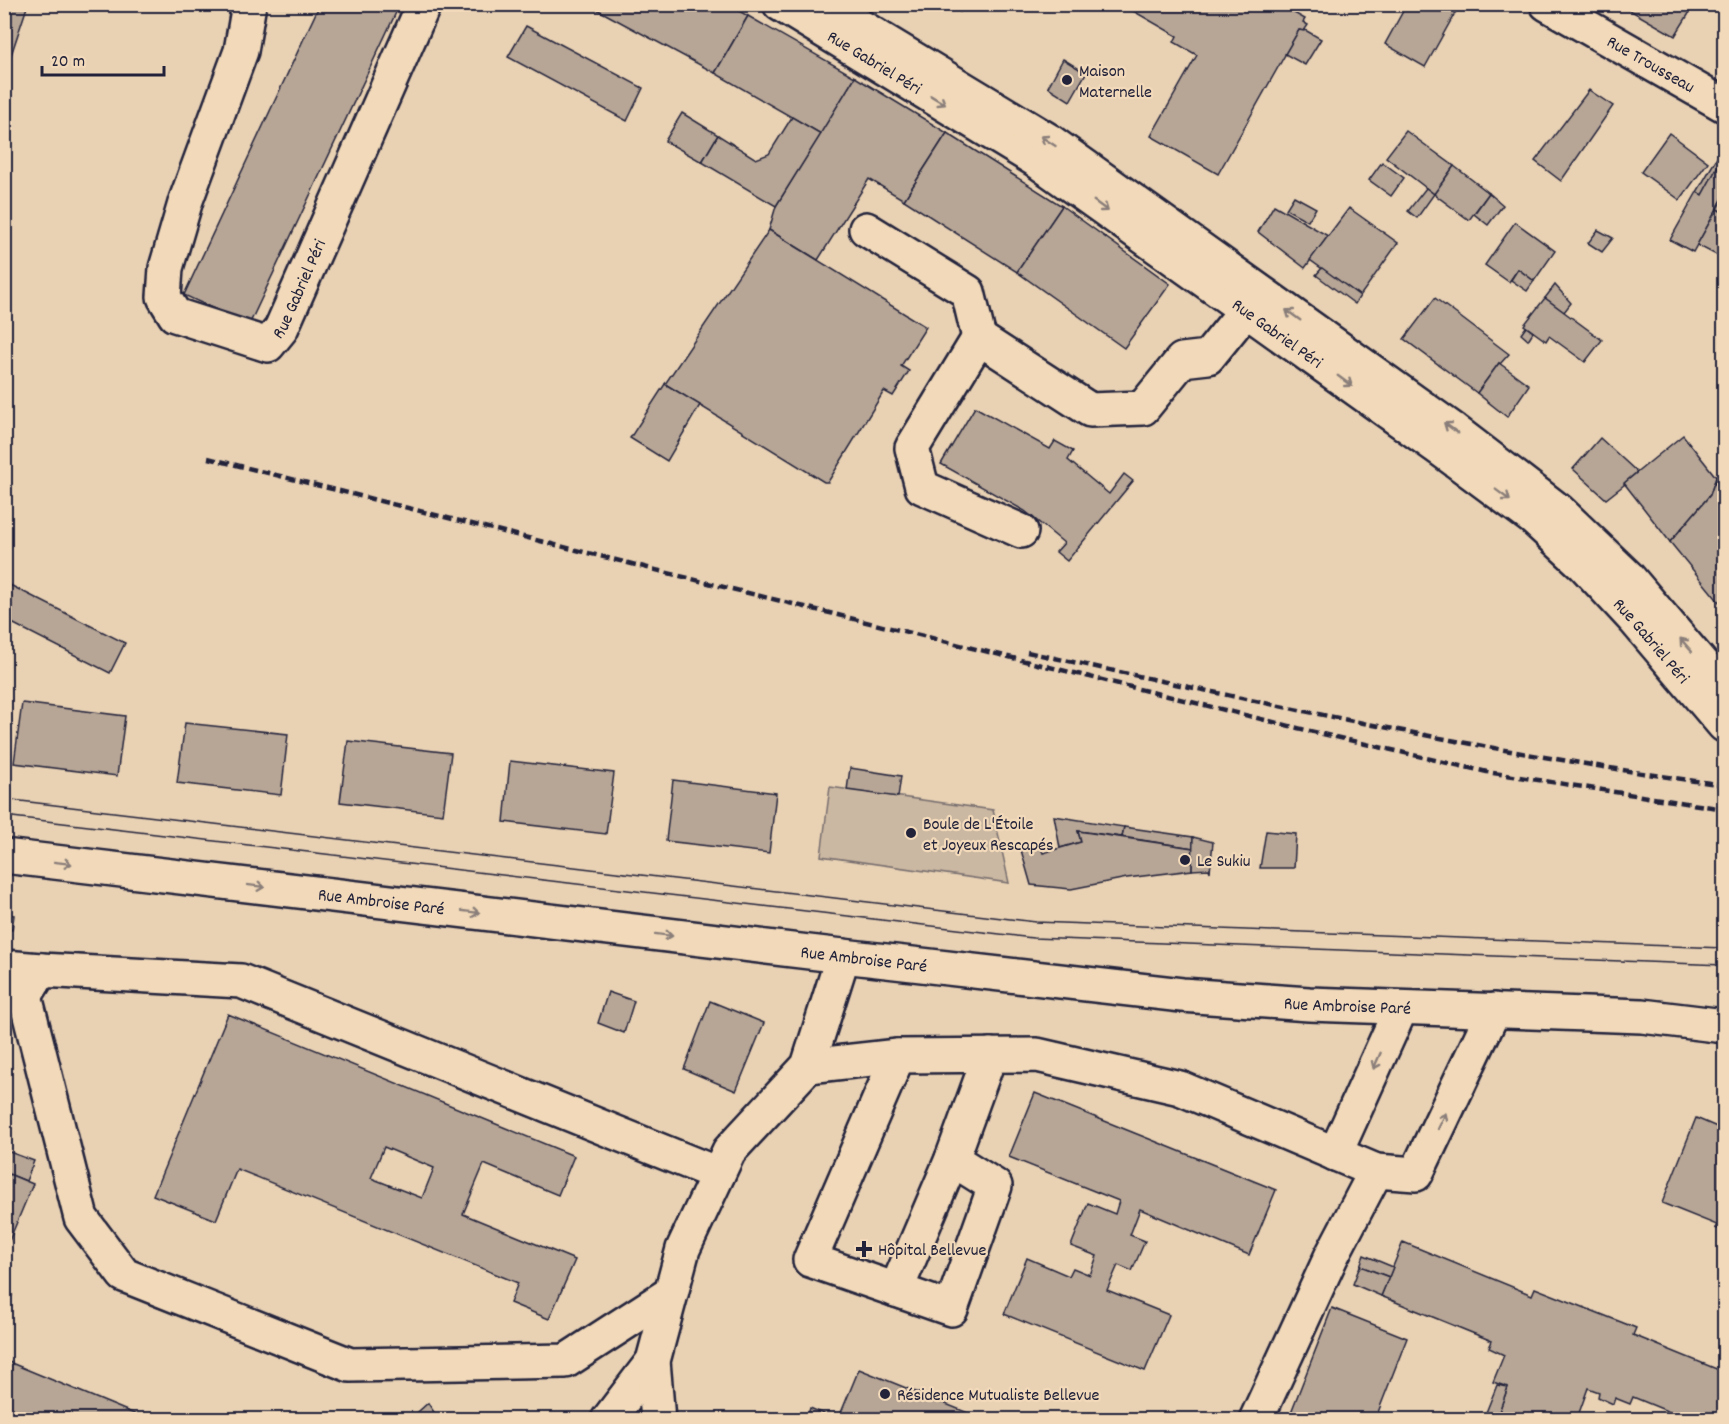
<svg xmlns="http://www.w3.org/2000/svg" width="1729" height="1424" viewBox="0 0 1729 1424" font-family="Dekko,sans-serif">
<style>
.green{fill:#cbb8a2;stroke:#766d6e;stroke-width:1.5}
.building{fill:#b7a696;stroke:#22223b;stroke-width:1.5;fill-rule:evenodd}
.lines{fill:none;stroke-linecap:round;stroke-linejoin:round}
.minor-casing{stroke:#22223b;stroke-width:38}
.major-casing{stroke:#22223b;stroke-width:38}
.minor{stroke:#f1d9b9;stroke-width:33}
.major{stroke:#f1d9b9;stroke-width:33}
.tram{stroke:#22223b;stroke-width:1.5}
.rail{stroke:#22223b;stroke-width:4.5;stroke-dasharray:9 4.5;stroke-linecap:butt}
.oneway{stroke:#8a7e7a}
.poi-dot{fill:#22223b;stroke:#f1d9b9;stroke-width:2}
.labels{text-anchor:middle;stroke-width:4.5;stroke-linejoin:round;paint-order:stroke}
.street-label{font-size:18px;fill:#22223b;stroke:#f1d9b9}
.poi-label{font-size:18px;fill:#22223b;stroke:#f1d9b9;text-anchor:start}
</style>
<rect width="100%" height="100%" fill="#e9d2b4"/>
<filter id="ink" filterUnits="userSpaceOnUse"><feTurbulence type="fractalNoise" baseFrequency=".0167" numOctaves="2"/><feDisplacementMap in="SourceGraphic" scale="12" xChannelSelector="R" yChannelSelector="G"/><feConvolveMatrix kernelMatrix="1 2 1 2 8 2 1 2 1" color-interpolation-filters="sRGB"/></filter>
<g filter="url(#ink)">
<polygon class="green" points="830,787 993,810 1009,883 821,856"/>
<g class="building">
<polygon points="4,4 28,4 4,76"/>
<polygon points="320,4 400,4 249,325 184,295"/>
<polygon points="587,4 727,4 748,16 715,73"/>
<polygon points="945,4 964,4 960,12"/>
<polygon points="1121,4 1278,4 1305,19 1303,22 1308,25 1304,31 1299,30 1218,174 1151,136 1197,55 1174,42 1177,36"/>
<polygon points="1407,4 1460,4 1425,67 1385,44"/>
<polygon points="1619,4 1688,4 1693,7 1675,36"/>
<polygon points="748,16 855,77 821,134 715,73"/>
<polygon points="526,26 643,88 627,121 508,57"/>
<polygon points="1299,30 1304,31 1305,30 1321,39 1305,65 1285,54"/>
<polygon points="1063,59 1086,73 1070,101 1048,87"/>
<polygon points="855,77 947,133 904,200 869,179 818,260 769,230 776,206"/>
<polygon points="1589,90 1613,106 1561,181 1535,161"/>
<polygon points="682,113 718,135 702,162 665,141"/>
<polygon points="792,117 821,134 776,206 702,162 718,135 756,159 769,154"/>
<polygon points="1406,131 1454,166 1434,194 1386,157"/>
<polygon points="947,133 1062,206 1017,272 904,200"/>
<polygon points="1669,133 1708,162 1680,200 1641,172"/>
<polygon points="1722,149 1724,150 1724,155 1702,195 1697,192"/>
<polygon points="1724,155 1724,196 1693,252 1670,240 1697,192 1702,195"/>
<polygon points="1382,162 1404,178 1391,196 1369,180"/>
<polygon points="1454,166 1489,193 1469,220 1434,194"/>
<polygon points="1426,188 1434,194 1417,218 1408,211"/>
<polygon points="1489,193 1503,205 1488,225 1474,214"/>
<polygon points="1294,196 1316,208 1308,221 1286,209"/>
<polygon points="1724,196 1724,213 1717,209"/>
<polygon points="1274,205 1328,236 1305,268 1258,232"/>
<polygon points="1062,206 1170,284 1124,348 1017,272"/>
<polygon points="1349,208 1398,243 1360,296 1310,260"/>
<polygon points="1717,209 1724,213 1724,259 1697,245"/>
<polygon points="1515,222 1555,251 1534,281 1518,269 1509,282 1485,265"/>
<polygon points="769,230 926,327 901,366 909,371 893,396 884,391 828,482 824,482 665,384"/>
<polygon points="1598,230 1613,238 1602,252 1588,243"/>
<polygon points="1322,268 1360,296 1355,304 1316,275"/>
<polygon points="1518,269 1534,281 1527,291 1511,280"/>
<polygon points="1555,285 1571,303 1564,312 1545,298"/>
<polygon points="1435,298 1509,354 1500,364 1499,363 1477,393 1404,339"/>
<polygon points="1545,298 1602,340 1585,362 1549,336 1546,341 1524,325"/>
<polygon points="1526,327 1533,332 1528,340 1521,334"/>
<polygon points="1499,363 1529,385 1507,417 1477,393"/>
<polygon points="665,384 700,405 667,461 630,438"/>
<polygon points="975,407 1050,449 1055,441 1073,451 1068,460 1109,494 1124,474 1133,481 1067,561 1056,552 1064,543 1025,511 941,464"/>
<polygon points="1683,435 1716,477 1710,495 1670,542 1624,483"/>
<polygon points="1600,438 1637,472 1624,483 1624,485 1606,499 1573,469"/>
<polygon points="1724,455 1724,490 1715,482"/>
<polygon points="1714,483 1722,491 1717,496 1724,503 1724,608 1670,542 1710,495"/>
<polygon points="4,582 125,643 110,673 4,619"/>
<polygon points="22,703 125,716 117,776 14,763"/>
<polygon points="185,723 288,734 281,795 177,783"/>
<polygon points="348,741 451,753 443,814 340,802"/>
<polygon points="510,761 614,773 606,834 504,822"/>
<polygon points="850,768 901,776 898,797 847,790"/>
<polygon points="673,780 776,793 769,853 666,841"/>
<polygon points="1054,816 1124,827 1122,837 1078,831 1081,842 1060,848"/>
<polygon points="1124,827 1193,837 1193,848 1122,837"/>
<polygon points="1078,831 1193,848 1192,870 1127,878 1071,889 1031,885 1021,850 1040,845 1043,853 1081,842"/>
<polygon points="1266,831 1296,834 1294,868 1260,868"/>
<polygon points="1193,837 1213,842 1210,872 1209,869 1192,870"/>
<polygon points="4,914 14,915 12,930 4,929"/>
<polygon points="608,992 634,1001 624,1033 598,1023"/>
<polygon points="710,1001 764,1023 736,1091 684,1069"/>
<path d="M228 1014 574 1156 558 1195 484 1164 463 1214 575 1260 549 1319 510 1303 518 1283 237 1169 216 1220 153 1195ZM384 1147 434 1168 422 1198 371 1178Z"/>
<polygon points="1035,1093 1276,1190 1249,1255 1140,1209 1130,1235 1145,1241 1132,1271 1118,1265 1107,1290 1169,1315 1145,1371 1004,1314 1027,1258 1069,1276 1073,1268 1090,1275 1097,1256 1071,1246 1088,1203 1115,1214 1119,1201 1009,1157"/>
<polygon points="1696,1118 1724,1130 1724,1231 1715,1228 1717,1225 1662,1203"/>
<polygon points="4,1150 34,1161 26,1181 4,1172"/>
<polygon points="4,1172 33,1184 4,1253"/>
<polygon points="1403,1242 1532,1295 1535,1288 1636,1328 1633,1335 1724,1372 1724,1420 1689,1420 1633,1397 1630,1404 1615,1398 1613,1404 1598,1397 1599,1392 1588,1388 1579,1413 1589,1417 1588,1420 1496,1420 1508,1387 1493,1382 1504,1355 1489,1348 1492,1341 1381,1296"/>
<polygon points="1364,1255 1393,1267 1389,1277 1360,1266"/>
<polygon points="1360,1266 1389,1277 1381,1296 1353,1284"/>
<polygon points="4,1291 12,1295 4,1313"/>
<polygon points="1332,1308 1407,1338 1375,1420 1288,1420"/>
<polygon points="4,1360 149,1420 4,1420"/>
<polygon points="859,1369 983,1419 982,1420 838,1420"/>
<polygon points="1497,1385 1508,1387 1496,1420 1483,1420"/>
<polygon points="428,1403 439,1420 409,1420"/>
<polygon points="810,1408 838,1420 806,1420"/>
</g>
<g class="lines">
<defs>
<g id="minor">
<path id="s1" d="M249 4 241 51 186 200 166 268 164 297 175 315 268 345 281 329 424 4"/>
<path id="s2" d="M780 4 1036 160 1443 451 1533 518 1585 566 1635 620 1724 725"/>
<path id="s3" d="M1547 4 1724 105"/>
<polyline points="866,229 968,292 979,338"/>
<polyline points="1021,531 922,487 912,448 979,338 1090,410 1143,408 1182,360 1208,357 1246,310"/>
<polyline points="4,967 41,970"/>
<polyline points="898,1056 810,1260 951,1309 995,1186 952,1159 990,1055"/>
<polyline points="808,1066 898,1056 1037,1055 1180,1088 1376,1171 1416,1174 1494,1010"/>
<polyline points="1335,1154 1401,1008"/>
<polyline points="896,1290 952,1159"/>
<polyline points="671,1293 566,1361 350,1365 124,1275 81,1218 25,996 41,970 241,981 718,1174"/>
<polyline points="608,1420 653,1361"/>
<polyline points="658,1420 653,1361 683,1249 729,1151 808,1066 843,956"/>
<polyline points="1256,1420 1331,1257 1376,1171"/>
</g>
<g id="major">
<polyline points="823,4 1048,140 1455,431 1558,510 1628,577 1724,690"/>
<path id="s4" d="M4 856 843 956 1182 995 1309 1004 1642 1016 1724 1026"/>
</g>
</defs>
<use href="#minor" class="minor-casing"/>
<use href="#major" class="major-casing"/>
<use href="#minor" class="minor"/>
<use href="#major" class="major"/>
<g class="tram">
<polyline points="4,799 1036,922 1724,948"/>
<polyline points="4,816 1033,938 1724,965"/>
</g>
<g class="rail">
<polyline points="208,458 736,590 1314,732 1487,772 1724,809"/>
<path d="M1027 652C1258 702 1490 753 1724 785"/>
</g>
</g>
<defs><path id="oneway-shaft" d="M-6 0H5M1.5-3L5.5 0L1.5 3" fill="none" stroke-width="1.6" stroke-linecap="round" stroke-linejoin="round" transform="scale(1.5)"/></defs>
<g class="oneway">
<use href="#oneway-shaft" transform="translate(938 100) rotate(31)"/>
<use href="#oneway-shaft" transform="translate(1048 141) rotate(-147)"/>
<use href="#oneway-shaft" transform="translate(1101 206) rotate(36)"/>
<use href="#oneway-shaft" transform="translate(1293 315) rotate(-144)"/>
<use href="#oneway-shaft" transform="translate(1345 381) rotate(36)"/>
<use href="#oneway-shaft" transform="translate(1451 428) rotate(-144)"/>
<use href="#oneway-shaft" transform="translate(1503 495) rotate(37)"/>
<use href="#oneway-shaft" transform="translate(1686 645) rotate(-131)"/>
<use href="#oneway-shaft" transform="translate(63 863) rotate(7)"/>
<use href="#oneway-shaft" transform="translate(256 886) rotate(7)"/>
<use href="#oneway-shaft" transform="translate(471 912) rotate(7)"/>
<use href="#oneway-shaft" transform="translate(664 935) rotate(7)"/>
<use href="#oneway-shaft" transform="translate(1377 1061) rotate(114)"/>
<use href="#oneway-shaft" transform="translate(1442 1121) rotate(-64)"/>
</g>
</g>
<g class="poi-dot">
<circle cx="1067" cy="80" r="6"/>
<circle cx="911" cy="833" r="6"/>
<circle cx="1185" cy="860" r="6"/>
<path d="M861 1240h6v6h6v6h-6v6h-6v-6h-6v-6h6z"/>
<circle cx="885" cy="1394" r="6"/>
</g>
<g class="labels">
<g class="street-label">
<text dy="6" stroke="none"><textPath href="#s2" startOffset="111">Rue Gabriel Péri</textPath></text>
<text dy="6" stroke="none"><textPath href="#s3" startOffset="120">Rue Trousseau</textPath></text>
<text dy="6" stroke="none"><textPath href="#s1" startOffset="490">Rue Gabriel Péri</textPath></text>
<text dy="6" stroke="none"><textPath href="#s2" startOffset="597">Rue Gabriel Péri</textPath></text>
<text dy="6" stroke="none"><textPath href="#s2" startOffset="1083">Rue Gabriel Péri</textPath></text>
<text dy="6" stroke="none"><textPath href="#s4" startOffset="380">Rue Ambroise Paré</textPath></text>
<text dy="6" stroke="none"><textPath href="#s4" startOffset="866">Rue Ambroise Paré</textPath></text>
<text dy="6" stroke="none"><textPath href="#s4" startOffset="1352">Rue Ambroise Paré</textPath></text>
</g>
<g class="poi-label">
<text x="1079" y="76">Maison<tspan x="1079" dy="21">Maternelle</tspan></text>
<text x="923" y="829">Boule de L'Étoile<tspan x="923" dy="21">et Joyeux Rescapés</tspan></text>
<text x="1197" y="866">Le Sukiu</text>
<text x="878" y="1255">Hôpital Bellevue</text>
<text x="897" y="1400">Résidence Mutualiste Bellevue</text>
</g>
</g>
<rect width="1729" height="1424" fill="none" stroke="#f1d9b9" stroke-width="24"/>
<rect x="12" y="12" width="1705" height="1400" fill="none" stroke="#22223b" stroke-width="2" filter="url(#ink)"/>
<path d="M42 66v9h122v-9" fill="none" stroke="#22223b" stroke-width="3"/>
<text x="51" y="66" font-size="18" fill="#22223b" stroke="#f1d9b9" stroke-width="4.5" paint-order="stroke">20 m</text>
</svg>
